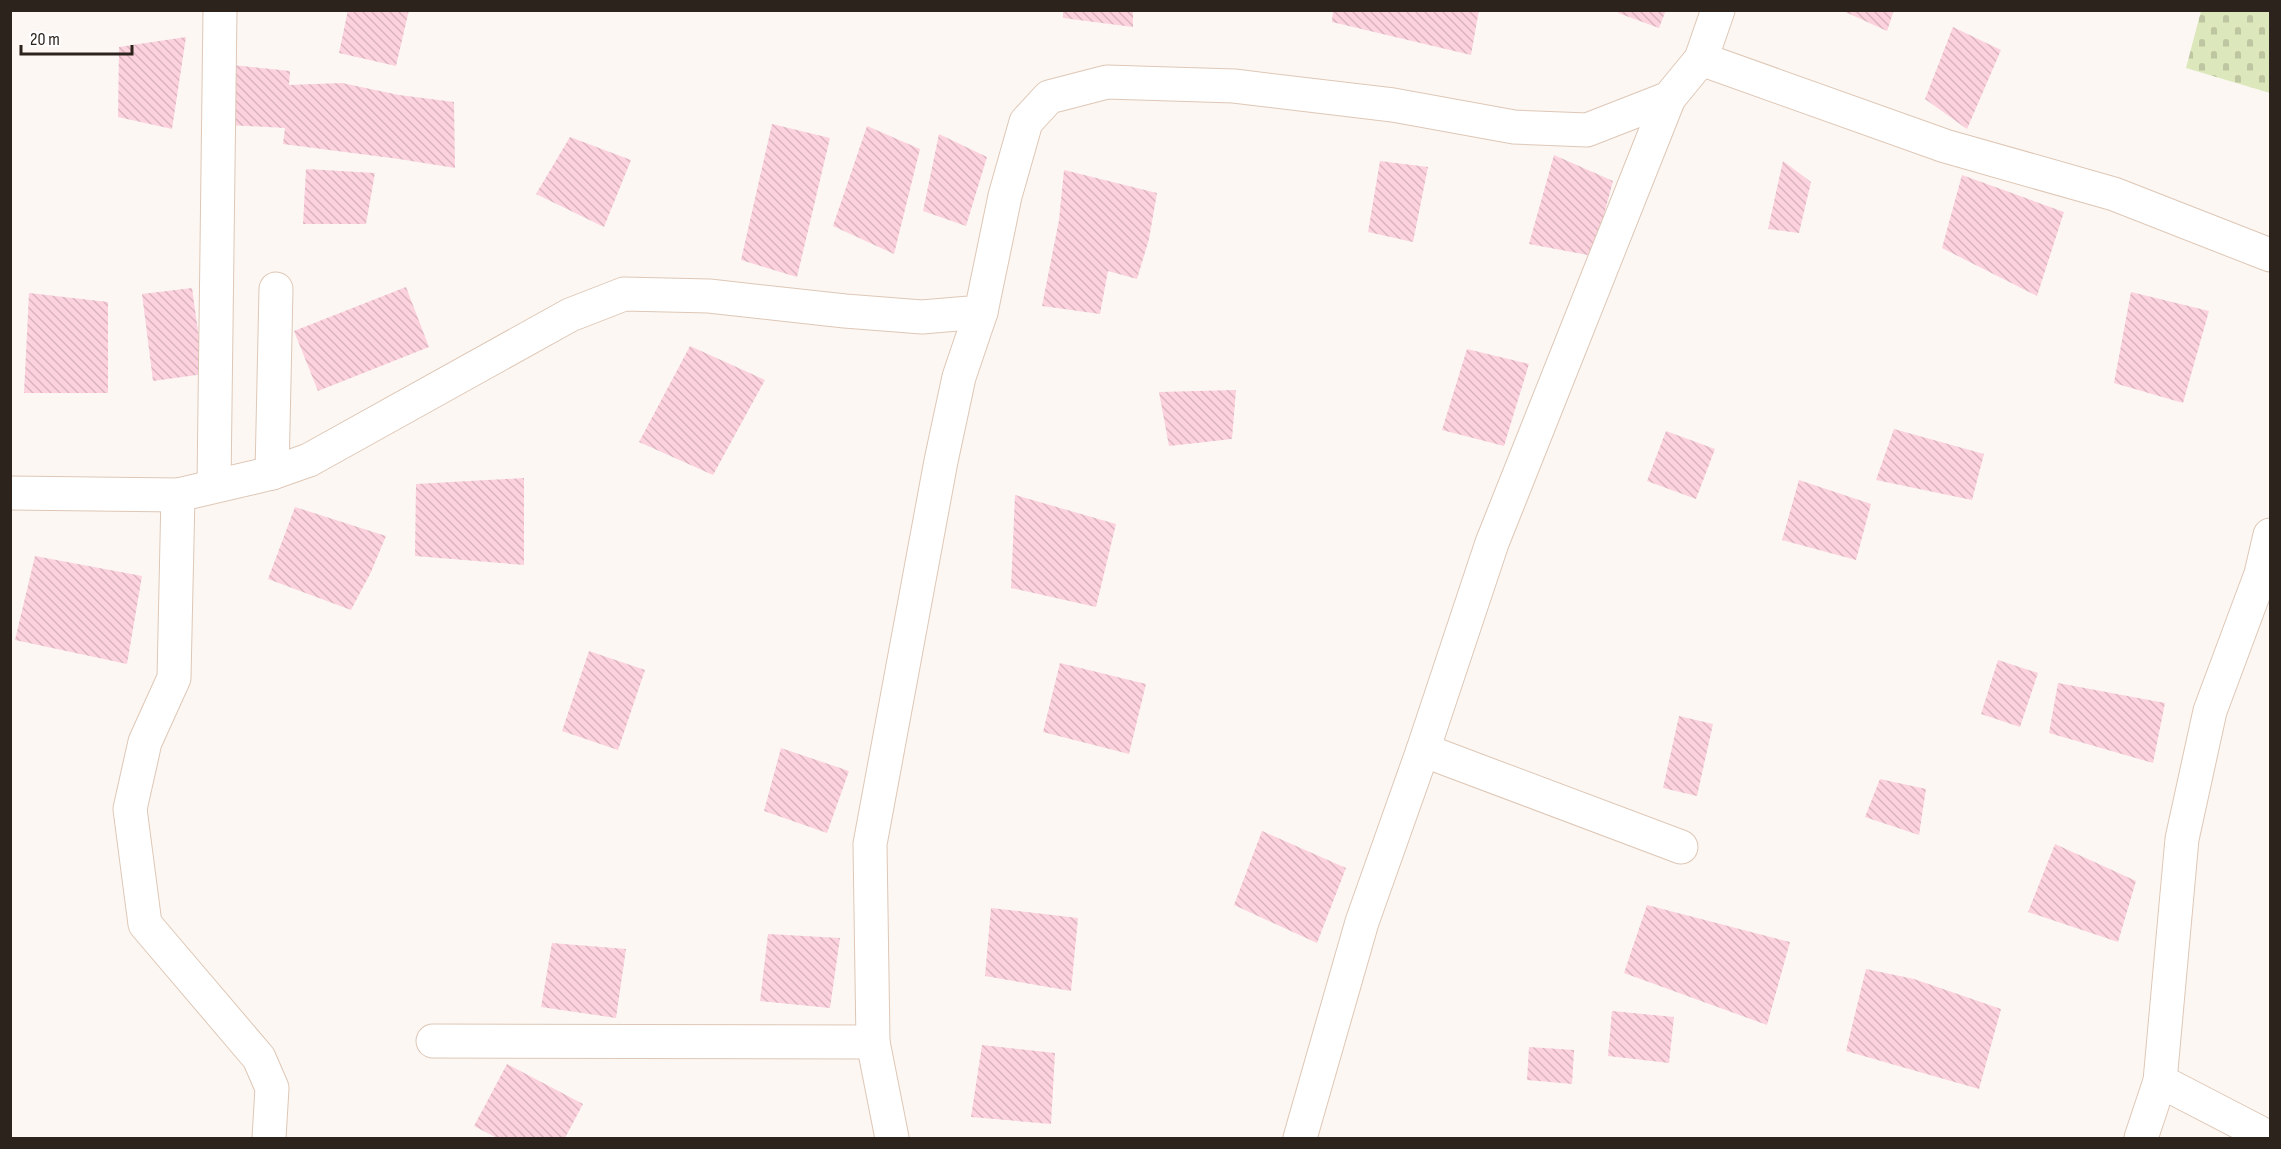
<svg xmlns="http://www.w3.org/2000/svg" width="2281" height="1149" viewBox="0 0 2281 1149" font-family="'Sofia Sans Condensed',sans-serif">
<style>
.cemetery{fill:url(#cemetery-stones)}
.building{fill:url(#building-back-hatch)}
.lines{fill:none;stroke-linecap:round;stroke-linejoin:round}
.minor-casing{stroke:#dec7b6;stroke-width:35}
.minor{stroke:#fff;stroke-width:33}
</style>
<defs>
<pattern id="cemetery-stones" width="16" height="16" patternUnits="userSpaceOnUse" patternTransform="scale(1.5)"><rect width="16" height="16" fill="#dce7bb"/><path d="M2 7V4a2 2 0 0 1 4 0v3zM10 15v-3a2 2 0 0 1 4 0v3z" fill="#bdc6a0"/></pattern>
<pattern id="building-back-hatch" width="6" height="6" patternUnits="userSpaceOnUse" patternTransform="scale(1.5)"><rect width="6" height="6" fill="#fdd2df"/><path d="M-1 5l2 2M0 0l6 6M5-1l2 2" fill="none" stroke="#d9b4bf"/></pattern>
</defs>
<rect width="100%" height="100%" fill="#fcf7f3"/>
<polygon class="cemetery" points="2201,11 2270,11 2270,93 2186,68"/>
<g class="building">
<polygon points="348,10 409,10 396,66 339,53"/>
<polygon points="1063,10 1133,10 1133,27 1063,18"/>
<polygon points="1333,10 1479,10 1471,55 1332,22"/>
<polygon points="1619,10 1666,10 1659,28 1618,13"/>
<polygon points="1841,10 1894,10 1887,31"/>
<polygon points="1953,27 2001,50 1967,129 1925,99"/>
<polygon points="186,37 172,129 118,117 119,47"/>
<polygon points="233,65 290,71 289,85 342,83 399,95 454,102 455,168 399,159 283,144 285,128 228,125"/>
<polygon points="772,124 830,138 797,277 741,260"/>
<polygon points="867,126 920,149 894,254 833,226"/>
<polygon points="939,134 987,157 966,226 923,211"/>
<polygon points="570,137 631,160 604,227 536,194"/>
<polygon points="1554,155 1613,181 1593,256 1529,244"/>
<polygon points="1380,161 1428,167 1413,242 1368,232"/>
<polygon points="1783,161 1811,182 1799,233 1768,229"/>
<polygon points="306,169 375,173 366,224 303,224"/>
<polygon points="1064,170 1157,193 1149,239 1137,279 1108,271 1100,314 1042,306 1059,220"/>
<polygon points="1962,175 2064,212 2037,296 1942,248"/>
<polygon points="406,287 429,347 318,391 294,331"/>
<polygon points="192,288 204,374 153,381 142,294"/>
<polygon points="2131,292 2209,311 2183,403 2114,383"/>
<polygon points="29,293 108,302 108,393 24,393"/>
<polygon points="690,346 765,380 713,475 639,442"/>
<polygon points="1467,349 1529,364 1504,446 1442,430"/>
<polygon points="1236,390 1232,439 1169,446 1159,392"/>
<polygon points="1894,429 1984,454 1972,500 1876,480"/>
<polygon points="1666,431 1715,449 1696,499 1647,481"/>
<polygon points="524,478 524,565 415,556 416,484"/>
<polygon points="1799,480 1871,504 1856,560 1782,540"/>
<polygon points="1015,495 1116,524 1096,607 1011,588"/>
<polygon points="295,507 386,536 371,572 351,610 268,579"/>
<polygon points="35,556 142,576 127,664 15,640"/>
<polygon points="589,651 645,670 618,750 562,731"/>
<polygon points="1998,660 2038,673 2020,727 1981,714"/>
<polygon points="1060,663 1146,684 1129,754 1043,732"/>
<polygon points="2058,683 2165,703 2153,763 2049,733"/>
<polygon points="1679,716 1713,724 1697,796 1663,788"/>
<polygon points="781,748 849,771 827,833 764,811"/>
<polygon points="1880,779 1926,789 1919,835 1865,817"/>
<polygon points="1262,831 1346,868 1317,943 1234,905"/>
<polygon points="2055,844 2136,881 2118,942 2028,912"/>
<polygon points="1647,905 1790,942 1767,1025 1624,973"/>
<polygon points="991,908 1078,918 1071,991 985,976"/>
<polygon points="768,934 840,938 830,1008 760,1001"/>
<polygon points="552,943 626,949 616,1018 541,1007"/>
<polygon points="1866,969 1914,979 2001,1009 1979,1089 1846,1051"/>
<polygon points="1612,1011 1674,1017 1669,1063 1608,1056"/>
<polygon points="982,1045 1055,1053 1051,1124 971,1117"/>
<polygon points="1529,1047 1574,1050 1572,1084 1527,1080"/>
<polygon points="507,1064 583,1104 565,1138 497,1138 474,1126"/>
</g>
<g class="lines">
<defs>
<g id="minor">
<polyline points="1701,59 1945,146 2114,194 2270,255"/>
<polyline points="272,473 276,289"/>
<polyline points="214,485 220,10"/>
<polyline points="10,493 178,495 272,473 309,460 570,315 624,294 709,296 845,311 922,317 981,312 1005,196 1026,122 1049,97 1107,82 1234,86 1393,105 1514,127 1587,130 1669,98 1701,59 1718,10"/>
<polyline points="178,495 174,678 145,742 130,809 145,924 259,1058 272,1088 269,1138"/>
<polyline points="1423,750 1681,847"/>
<polyline points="433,1041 873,1042"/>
<polyline points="2160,1081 2270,1138"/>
<polyline points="892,1138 873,1042 870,844 941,461 959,377 981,312"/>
<polyline points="1300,1138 1362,922 1423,750 1492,543 1669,98"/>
<polyline points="2141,1138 2160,1081 2182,839 2210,711 2261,574 2270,535"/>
</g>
</defs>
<use href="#minor" class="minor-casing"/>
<use href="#minor" class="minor"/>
</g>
<rect width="2281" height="1149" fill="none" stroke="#2c231d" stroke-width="24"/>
<path d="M21 45v9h111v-9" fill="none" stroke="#2c231d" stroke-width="3"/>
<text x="30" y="45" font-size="18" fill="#2c231d" stroke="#ffffff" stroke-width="4.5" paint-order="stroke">20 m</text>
</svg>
